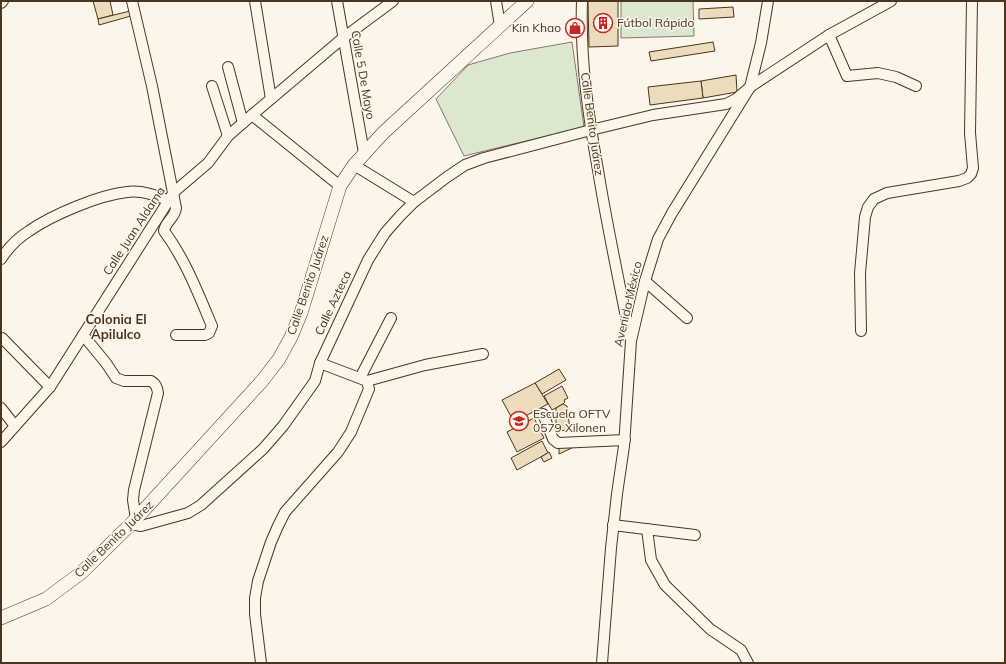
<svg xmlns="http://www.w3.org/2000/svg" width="1006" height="664" viewBox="0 0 1006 664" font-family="Mulish,sans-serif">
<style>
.green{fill:#dce7d0;stroke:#887966}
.building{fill:#ecdcbc;stroke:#4a3520}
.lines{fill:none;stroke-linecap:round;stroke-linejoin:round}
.minor-casing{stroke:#4a3520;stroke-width:12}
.major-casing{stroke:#4a3520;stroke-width:14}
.minor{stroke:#fbf6e9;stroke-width:10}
.major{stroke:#fbf6e9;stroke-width:13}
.labels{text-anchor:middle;stroke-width:3;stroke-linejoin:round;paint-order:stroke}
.poi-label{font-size:12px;fill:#4a3520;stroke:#fbf6e9;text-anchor:start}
.street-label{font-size:12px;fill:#4a3520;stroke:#fbf6e9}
.neighbourhood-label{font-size:13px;font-weight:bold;fill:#4a3520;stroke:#fbf6e9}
</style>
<rect width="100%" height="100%" fill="#fbf6e9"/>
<g class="green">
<polygon points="621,1 693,1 694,36 621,38"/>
<polygon points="572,42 584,127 464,156 436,99 468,65 510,53"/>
</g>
<g class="building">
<polygon points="93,1 110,1 113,15 98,19"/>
<polygon points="588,1 618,1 618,46 589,47"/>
<polygon points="733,7 734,17 699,19 699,9"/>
<polygon points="130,11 131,16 99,25 98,19"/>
<polygon points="713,42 715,51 651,61 649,52"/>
<polygon points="736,75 737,92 703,98 701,81"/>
<polygon points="701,81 703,98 650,105 648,87"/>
<polygon points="559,369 566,380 542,394 535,383"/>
<polygon points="535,383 548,404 514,422 502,400"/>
<polygon points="562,386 568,398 564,400 565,402 563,404 552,410 544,396"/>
<polygon points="563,404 567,406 570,430 556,431 556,408"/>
<polygon points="534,418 544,438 517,452 507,432"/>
<polygon points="542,441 548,453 517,470 511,458"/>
<polygon points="559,446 576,446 559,454"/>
<polygon points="549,452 552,458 544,462 541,457"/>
</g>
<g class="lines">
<defs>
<g id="minor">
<path d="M132 1 152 86 176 208C175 218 165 222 164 231 185 259 198 293 212 326L209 333 205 335H176"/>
<polyline points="255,1 271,99"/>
<polyline points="337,1 364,153"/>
<polyline points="496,1 500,26"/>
<path d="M582 1C580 58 588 114 598 170 607 226 619 281 630 337"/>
<polyline points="1,3 3,1"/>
<polyline points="829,35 847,76 878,73 896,77 916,86"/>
<polyline points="228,67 243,123"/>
<polyline points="212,86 228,136"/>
<polyline points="252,115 340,186"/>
<polyline points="354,165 414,202"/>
<path d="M1 259C8 248 18 238 29 231 52 215 99 195 127 192 141 190 156 195 169 201"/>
<polyline points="645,281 687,318"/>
<polyline points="861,331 860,273 865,217 868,207 874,199 887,193 959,181 967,178 971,174 973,168 970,133 972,1"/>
<path d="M83 335 106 363 116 378 124 381H151C156 384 157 387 158 393L134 490 133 500 136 519"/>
<polyline points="2,338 50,387"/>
<polyline points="360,378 391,318"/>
<polyline points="367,381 425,365 483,354"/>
<polyline points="1,408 15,426"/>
<polyline points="543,414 553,439 558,443 625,440"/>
<polyline points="1,442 50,387 174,192 208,163 228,136 252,115 343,38 393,1"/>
<polyline points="132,523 136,525 141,526 188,513 201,505 263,449 283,426 315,381 320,363 368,260 385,233 400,216 414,202 447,177 465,165 484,158 591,130 653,115 726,104 736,99 750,87 829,35 891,1"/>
<polyline points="613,525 695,535"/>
<polyline points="647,529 651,560 665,585 710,629 741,650 748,663"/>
<polyline points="261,663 255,614 255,598 258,581 271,542 278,526 285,512 338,452 351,432 369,389 367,381 320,363"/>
<polyline points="602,663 611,548 617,494 624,446 631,341 645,281 658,239 672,213 750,87 761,43 768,1"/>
</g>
<polyline id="major" points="1,618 46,599 81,573 132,523 262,381 279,359 291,337 301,313 340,186 354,165 383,133 527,1"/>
</defs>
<use href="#minor" class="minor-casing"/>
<use href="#major" class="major-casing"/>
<use href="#minor" class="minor"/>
<use href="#major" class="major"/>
</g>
<defs>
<symbol id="building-ring" viewBox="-11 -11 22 22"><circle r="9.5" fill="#fbf6e9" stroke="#c62828" stroke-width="1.5"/><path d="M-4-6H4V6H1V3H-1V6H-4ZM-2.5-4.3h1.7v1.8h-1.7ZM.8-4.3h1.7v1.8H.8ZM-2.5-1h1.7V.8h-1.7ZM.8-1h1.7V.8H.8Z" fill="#c62828"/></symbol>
<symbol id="shop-ring" viewBox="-11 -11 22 22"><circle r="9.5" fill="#fbf6e9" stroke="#c62828" stroke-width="1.5"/><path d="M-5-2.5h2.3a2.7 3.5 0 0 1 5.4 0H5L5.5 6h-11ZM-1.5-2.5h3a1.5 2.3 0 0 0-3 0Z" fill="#c62828"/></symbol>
<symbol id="school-ring" viewBox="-11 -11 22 22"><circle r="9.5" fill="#fbf6e9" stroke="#c62828" stroke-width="1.5"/><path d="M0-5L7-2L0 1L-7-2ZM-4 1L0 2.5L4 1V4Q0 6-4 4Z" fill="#c62828"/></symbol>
</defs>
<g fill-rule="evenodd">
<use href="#building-ring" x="592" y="12" width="22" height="22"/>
<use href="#shop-ring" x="564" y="17" width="22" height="22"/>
<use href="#school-ring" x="508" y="410" width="22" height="22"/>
</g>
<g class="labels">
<g class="poi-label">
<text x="617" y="27">Fútbol Rápido</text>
<text x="561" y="32" text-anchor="end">Kin Khao</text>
<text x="533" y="418">Escuela OFTV<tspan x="533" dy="14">0579 Xilonen</tspan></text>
</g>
<g class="street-label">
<text transform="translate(363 75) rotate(80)" y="4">Calle 5 De Mayo</text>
<text transform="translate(592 124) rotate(82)" y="4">Calle Benito Juárez</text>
<text transform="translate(134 231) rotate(-57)" y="4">Calle Juan Aldama</text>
<text transform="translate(308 285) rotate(-71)" y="4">Calle Benito Juárez</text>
<text transform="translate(333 303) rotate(-65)" y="4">Calle Azteca</text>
<text transform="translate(628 304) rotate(-77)" y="4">Avenida México</text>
<text transform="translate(114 539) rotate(-44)" y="4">Calle Benito Juárez</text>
</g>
<g class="neighbourhood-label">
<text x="116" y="324">Colonia El<tspan x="116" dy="15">Apilulco</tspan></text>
</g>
</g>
<rect width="1006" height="664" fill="none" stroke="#4a3520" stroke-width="4"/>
</svg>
